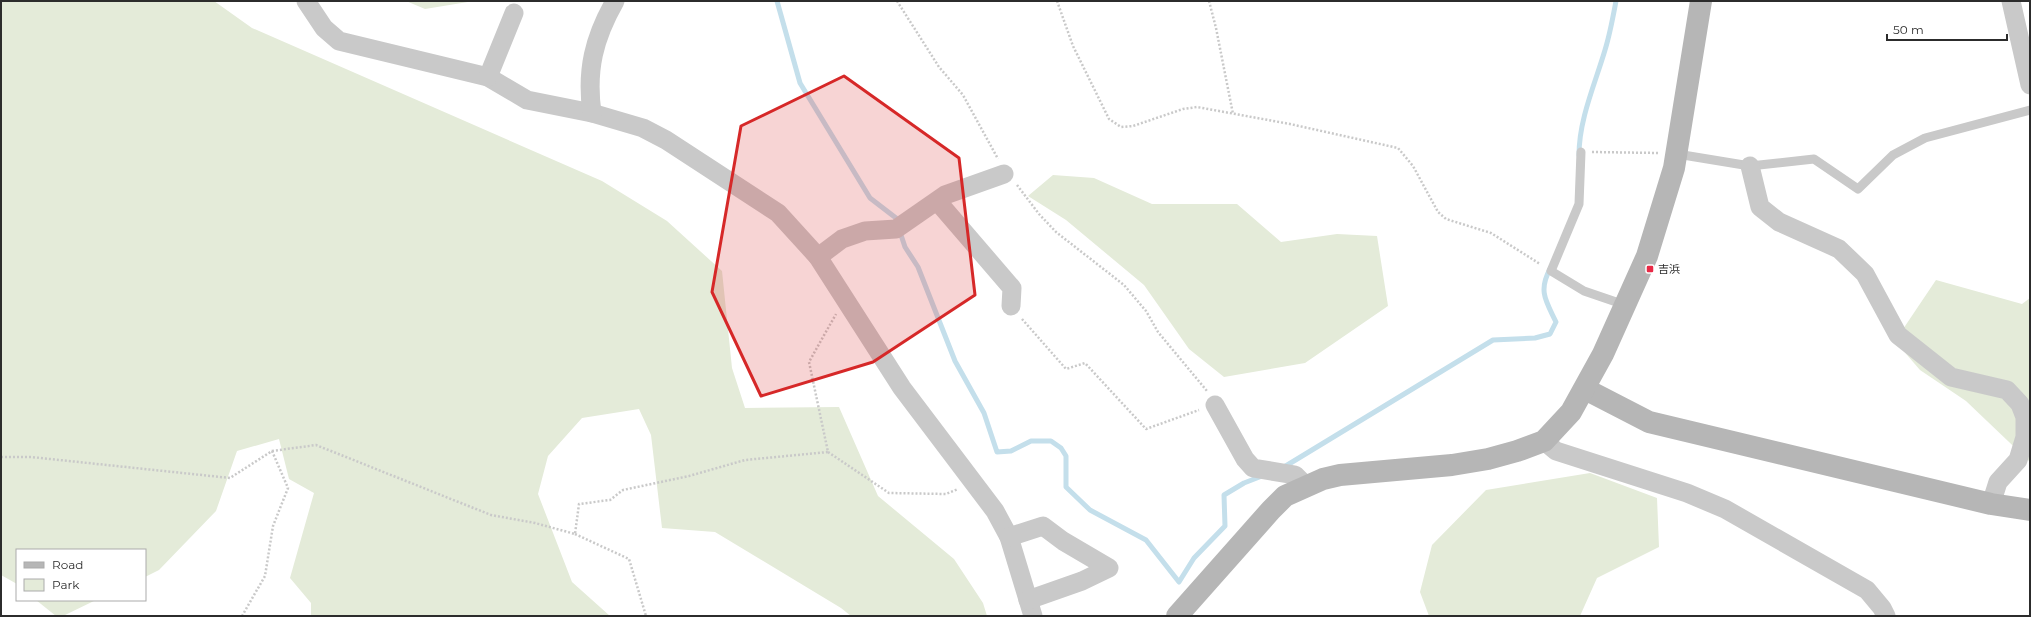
<svg xmlns="http://www.w3.org/2000/svg" width="2031" height="617" viewBox="0 0 2031 617" font-family="Montserrat,'Noto Sans JP',sans-serif">
<style>
.green{fill:#e4ebd9}
.lines{fill:none;stroke-linecap:round;stroke-linejoin:round}
.stream{stroke:#c4dfeb;stroke-width:5}
.path{stroke:#c9c9c9;stroke-width:2.5;stroke-dasharray:2 2;stroke-linecap:butt}
.lane{stroke:#c9c9c9;stroke-width:9}
.street{stroke:#c9c9c9;stroke-width:19}
.secondary{stroke:#b6b6b6;stroke-width:22}
.marked{fill:#d62828;fill-opacity:0.2;stroke:#d62828;stroke-width:3;stroke-linejoin:round}
.poi-dot{fill:#e92946;stroke:#fff;stroke-width:1.5}
.labels{text-anchor:middle;stroke-width:4;stroke-linejoin:round;paint-order:stroke}
.poi-label{font-size:11px;fill:#2c2c2c;stroke:#fff;text-anchor:start}
</style>
<rect width="100%" height="100%" fill="#fff"/>
<g class="green">
<polygon points="1,1 214,1 252,28 602,181 667,221 722,271 732,368 745,408 839,407 878,496 954,559 983,603 987,616 851,616 841,608 715,532 662,528 651,435 639,409 582,418 548,456 538,494 572,582 610,616 311,616 311,603 290,578 314,493 289,479 279,439 237,451 216,511 159,570 145,577 145,550 17,550 17,584 1,575"/>
<polygon points="406,1 474,1 425,9"/>
<polygon points="1053,175 1094,178 1152,204 1237,204 1281,242 1337,234 1377,236 1388,306 1305,363 1224,377 1189,349 1144,285 1066,220 1028,196"/>
<polygon points="1936,280 2022,304 2030,298 2030,462 1966,401 1920,370 1895,341"/>
<polygon points="1590,473 1657,498 1659,547 1597,578 1580,616 1429,616 1420,592 1432,545 1486,490"/>
<polygon points="36,600 96,600 63,616 56,616"/>
</g>
<g class="lines">
<g class="stream">
<polyline points="777,1 800,83 870,198 896,218 898,224"/>
<path d="M1579 155C1579 119 1595 84 1605 50 1610 34 1613 17 1616 1"/>
<polyline points="900,232 905,247 918,267 955,361 984,413 997,452 1011,451 1031,441 1051,441 1061,448 1066,456 1066,487 1090,510 1146,540 1179,582 1194,558 1225,526 1224,495 1244,483 1262,476"/>
<path d="M1284 467 1493 340 1535 338 1550 334 1556 322C1546 301 1538 291 1550 269"/>
</g>
<g class="path">
<polyline points="897,1 939,67 963,95 998,159"/>
<polyline points="1057,1 1073,46 1109,119 1121,127 1133,126 1183,109 1197,107 1290,124 1398,148 1413,166 1438,212 1446,219 1491,233 1540,264"/>
<polyline points="1209,1 1216,28 1233,114"/>
<polyline points="1592,152 1659,153"/>
<polyline points="1017,185 1039,214 1056,232 1124,285 1146,311 1158,332 1207,391"/>
<polyline points="1022,319 1066,369 1085,363 1146,429 1199,410"/>
<polyline points="828,452 889,493 946,494 958,489"/>
<polyline points="1,457 31,457 230,478 272,451 316,445 491,515 535,523 575,534 579,504 610,500 623,490 689,476 745,460 828,452 809,362 836,314"/>
<polyline points="575,534 629,559 646,616"/>
<polyline points="242,616 265,576 273,526 288,488 272,451"/>
</g>
<g class="lane">
<polyline points="1581,152 1579,204 1551,271 1584,291 1625,305"/>
<polyline points="1677,154 1750,166 1814,159 1858,189 1893,155 1925,138 2030,110"/>
</g>
<g class="street">
<polyline points="306,1 324,28 339,41 488,77 527,100 592,113 643,128 666,140 778,213 818,257 902,388 995,511 1009,537 1033,616"/>
<polyline points="2011,1 2030,85"/>
<polyline points="488,77 514,13"/>
<path d="M592 113C586 70 594 38 615 1"/>
<polyline points="1750,166 1760,207 1779,222 1839,249 1865,274 1898,335 1951,377 2007,390 2020,404 2025,417 2025,437 2018,460 1998,482 1991,504"/>
<polyline points="938,202 1012,288 1011,306"/>
<polyline points="818,257 842,239 865,231 896,229 945,195 1004,174"/>
<polyline points="1215,405 1245,459 1253,468 1295,475 1306,486"/>
<polyline points="1544,441 1556,451 1687,493 1725,509 1867,590 1882,608 1886,616"/>
<polyline points="1009,537 1043,526 1063,541 1109,568 1082,581 1028,600"/>
</g>
<g class="secondary">
<polyline points="1585,389 1649,422 1991,504 2030,510"/>
<polyline points="1177,616 1271,510 1285,496 1323,479 1340,475 1452,465 1488,459 1517,451 1544,441 1571,412 1603,354 1647,256 1674,168 1701,1"/>
</g>
</g>
<path class="marked" d="M844 76 959 158 975 295 873 362 761 396 712 292 741 126Z"/>
<rect class="poi-dot" x="1646" y="265" width="8" height="8" rx="2"/>
<g class="labels">
<g class="poi-label">
<text x="1658" y="273">吉浜</text>
</g>
</g>
<rect width="2031" height="617" fill="none" stroke="#2c2c2c" stroke-width="4"/>
<rect x="16" y="549" width="130" height="52" fill="#ffffff" stroke="#ababab"/>
<rect x="24" y="562" width="20" height="6" fill="#b6b6b6" stroke="#ababab"/>
<text x="52" y="569" font-size="12" fill="#2c2c2c">Road</text>
<rect x="24" y="579" width="20" height="12" fill="#e4ebd9" stroke="#ababab"/>
<text x="52" y="589" font-size="12" fill="#2c2c2c">Park</text>
<path d="M1887 34v6h120v-6" fill="none" stroke="#2c2c2c" stroke-width="2"/>
<text x="1893" y="34" font-size="12" fill="#2c2c2c" stroke="#ffffff" stroke-width="3" paint-order="stroke">50 m</text>
</svg>
